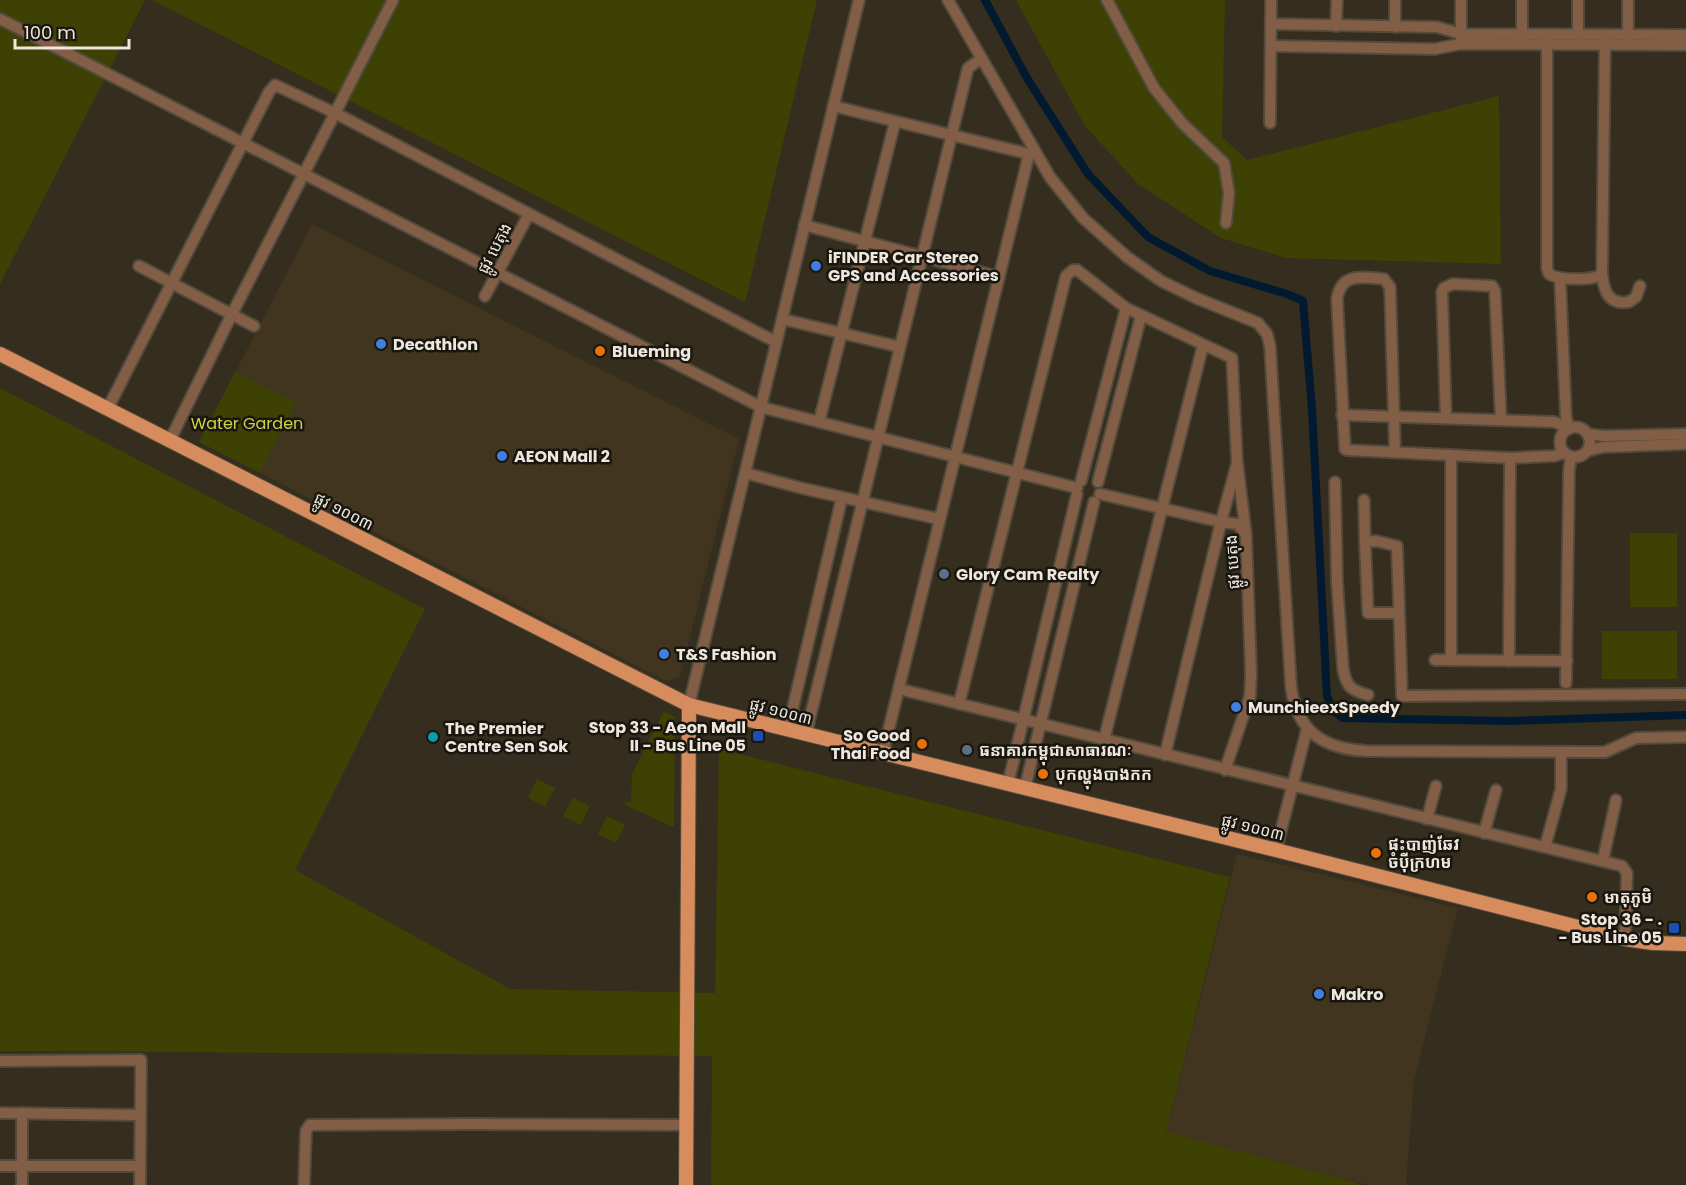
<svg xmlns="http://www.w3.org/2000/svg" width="1686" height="1185" viewBox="0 0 1686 1185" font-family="Poppins,'Noto Sans Khmer',sans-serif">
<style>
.built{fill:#413520}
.green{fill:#3e4104}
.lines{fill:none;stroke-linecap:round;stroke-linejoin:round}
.canal{stroke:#021a2f;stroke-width:8}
.minor-casing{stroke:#524b3d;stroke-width:14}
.major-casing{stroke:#524b3d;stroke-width:16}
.minor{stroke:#825e47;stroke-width:10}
.major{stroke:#d68c5c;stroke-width:14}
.shop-dot{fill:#3f7fe0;stroke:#19160f;stroke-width:2}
.food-dot{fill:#e8710a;stroke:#19160f;stroke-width:2}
.service-dot{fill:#5c6f8a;stroke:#19160f;stroke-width:2}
.transit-dot{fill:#1a4fb4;stroke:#19160f;stroke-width:2}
.culture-dot{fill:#0f9aa8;stroke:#19160f;stroke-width:2}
.labels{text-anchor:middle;stroke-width:5;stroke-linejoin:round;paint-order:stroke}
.street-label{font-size:16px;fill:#ede7de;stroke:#19160f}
.poi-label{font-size:16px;font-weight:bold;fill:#ede7de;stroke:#19160f;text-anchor:start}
.park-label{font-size:16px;fill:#cbd447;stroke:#19160f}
</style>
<rect width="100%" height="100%" fill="#352d1e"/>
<g class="built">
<polygon points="312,224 739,439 680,677 666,681 260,473 296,403 235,373"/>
<polygon points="1237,854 1458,908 1414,1080 1406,1185 1368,1185 1166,1133"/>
</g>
<g class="green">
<polygon points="0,0 145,0 0,284"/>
<polygon points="152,0 817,0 745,302"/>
<polygon points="1016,0 1225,0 1222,137 1247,160 1499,96 1501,264 1286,258 1221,238 1138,184 1085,126"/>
<polygon points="235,372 296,403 260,473 199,442"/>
<polygon points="0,388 425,609 295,870 510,989 715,993 719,749 1230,877 1166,1132 1358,1183 1359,1185 711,1185 712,1056 0,1051"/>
<rect x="1630" y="533" width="47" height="74"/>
<rect x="1602" y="631" width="75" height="48"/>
<polygon points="664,711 675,717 675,720 674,826 671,826 625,805 624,802 631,802 632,774"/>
<polygon points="537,779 555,788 545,807 528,798"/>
<polygon points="573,798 590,806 581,825 563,816"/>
<polygon points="607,816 625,825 616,843 598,834"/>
</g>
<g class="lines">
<polyline class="canal" points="985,0 1027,78 1088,174 1148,237 1210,271 1287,294 1303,301 1312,409 1327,696 1333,710 1342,718 1509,721 1686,715"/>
<defs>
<g id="minor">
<path d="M948 0 1050 177 1083 218 1127 257 1161 281 1196 298 1258 323 1267 334 1270 346 1291 687C1297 732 1324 749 1367 751L1605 752 1636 738 1686 737"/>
<polyline points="1107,0 1154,88 1182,123 1224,163 1229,193 1226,223"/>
<polyline points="1628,0 1628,35"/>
<polyline points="0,19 761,407 1077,488"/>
<polyline points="1271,24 1437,27 1461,34 1686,35"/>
<polyline points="1336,26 1337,0"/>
<polyline points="1395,27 1395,0"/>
<polyline points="1578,35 1578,0"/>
<polyline points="1461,38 1461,0"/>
<path d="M1605 38 1602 274C1604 291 1608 305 1629 302L1636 297 1640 286"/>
<path d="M1547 39V268L1549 274C1558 280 1594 281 1602 274"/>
<polyline points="1522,41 1522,0"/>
<polyline points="1271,46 1435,49 1460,44 1686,45"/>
<polyline points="833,106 1029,154"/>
<polyline points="1270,123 1271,0"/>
<polyline points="804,225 999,277"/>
<polyline points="139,266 254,326"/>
<polyline points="1560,278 1566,417 1569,429"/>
<polyline points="485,296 529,214"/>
<polyline points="782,319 900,347"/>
<polyline points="108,408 269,92 275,85 335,113 776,342"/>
<polyline points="1342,415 1554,422 1562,425 1566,430"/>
<polyline points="1446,418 1442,292 1444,288 1453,284 1492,286 1495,291 1501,420"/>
<polyline points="819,422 895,122"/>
<circle cx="1575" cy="442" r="15"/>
<polyline points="1587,434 1604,436 1686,434"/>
<polyline points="170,440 232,314 393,0"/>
<polyline points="1587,451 1603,447 1686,444"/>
<path d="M1395 452 1390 287 1384 279C1363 277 1341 272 1337 299L1345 449 1347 450 1510 458 1554 456 1564 453"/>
<polyline points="1451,455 1451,660"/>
<polyline points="745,473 801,488 939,519"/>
<polyline points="1081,481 1126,308"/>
<polyline points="1098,482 1141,316"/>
<path d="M1335 482 1337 581 1343 668C1346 686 1350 690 1368 695"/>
<polyline points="1100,494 1221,522 1237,524 1245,533"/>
<polyline points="1364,500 1365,542"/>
<polyline points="1398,613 1368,613 1365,542 1376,541 1397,546 1402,696 1686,694"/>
<polyline points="1435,660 1567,661"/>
<polyline points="1509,661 1510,458"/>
<polyline points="1566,683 1569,470 1571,457"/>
<polyline points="899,689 1622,866 1627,873 1625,939"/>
<polyline points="959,704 1066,276 1073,270 1077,270 1126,308 1232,358 1237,461 1246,534 1251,674 1250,696 1225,770"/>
<polyline points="689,705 859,0"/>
<polyline points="788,729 842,497"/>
<polyline points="806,734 968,68 981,59"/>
<polyline points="1104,740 1203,345"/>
<polyline points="883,753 1029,154 1034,151"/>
<polyline points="1165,755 1221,522 1236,467"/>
<polyline points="1008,784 1077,494"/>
<polyline points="1025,788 1094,502"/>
<polyline points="1427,819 1436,786"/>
<polyline points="1484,833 1496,790"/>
<polyline points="1545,847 1561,789 1561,752"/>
<polyline points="1276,850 1307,729"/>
<polyline points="1603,860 1616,800"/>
<polyline points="0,1061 141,1060 140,1185"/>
<polyline points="0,1113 140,1115"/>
<polyline points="0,1166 140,1166"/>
<polyline points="22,1185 22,1113"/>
<polyline points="304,1185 306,1131 310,1125 472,1124 686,1125"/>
</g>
<g id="major">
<polyline points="0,354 689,705 1280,851 1625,939 1653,943 1686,944"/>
<polyline points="686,1185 689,705"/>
</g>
</defs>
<use href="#minor" class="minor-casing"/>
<use href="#major" class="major-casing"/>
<use href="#minor" class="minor"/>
<use href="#major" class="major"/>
</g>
<g class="shop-dot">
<circle cx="816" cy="266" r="6"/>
<circle cx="381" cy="344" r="6"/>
<circle cx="502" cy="456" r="6"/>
<circle cx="664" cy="654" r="6"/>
<circle cx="1236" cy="707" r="6"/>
<circle cx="1319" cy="994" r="6"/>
</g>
<g class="food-dot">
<circle cx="600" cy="351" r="6"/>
<circle cx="922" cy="744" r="6"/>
<circle cx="1043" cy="774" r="6"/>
<circle cx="1376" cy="853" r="6"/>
<circle cx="1592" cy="897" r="6"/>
</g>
<g class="service-dot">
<circle cx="944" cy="574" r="6"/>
<circle cx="967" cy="750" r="6"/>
</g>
<g class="transit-dot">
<rect x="752" y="730" width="12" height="12" rx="3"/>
<rect x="1668" y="922" width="12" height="12" rx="3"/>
</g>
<circle class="culture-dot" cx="433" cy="737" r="6"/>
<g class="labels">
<g class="street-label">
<text transform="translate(494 248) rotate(-62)" y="6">ផ្លូវ បេតុង</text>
<text transform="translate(344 511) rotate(27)" y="6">ផ្លូវ ១០០៣</text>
<text transform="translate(1232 562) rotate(-93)" y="6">ផ្លូវ បេតុង</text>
<text transform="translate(781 711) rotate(14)" y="6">ផ្លូវ ១០០៣</text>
<text transform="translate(1253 827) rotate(14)" y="6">ផ្លូវ ១០០៣</text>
</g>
<g class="poi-label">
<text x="828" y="263">iFINDER Car Stereo<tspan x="828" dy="18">GPS and Accessories</tspan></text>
<text x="393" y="350">Decathlon</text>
<text x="612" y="357">Blueming</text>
<text x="514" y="462">AEON Mall 2</text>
<text x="956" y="580">Glory Cam Realty</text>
<text x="676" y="660">T&amp;S Fashion</text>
<text x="1248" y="713">MunchieexSpeedy</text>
<text x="746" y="733" text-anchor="end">Stop 33 - Aeon Mall<tspan x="746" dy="18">II - Bus Line 05</tspan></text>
<text x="445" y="734">The Premier<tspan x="445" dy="18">Centre Sen Sok</tspan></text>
<text x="910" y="741" text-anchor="end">So Good<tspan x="910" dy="18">Thai Food</tspan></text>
<text x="979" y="756">ធនាគារកម្ពុជាសាធារណៈ</text>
<text x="1055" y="780">បុកល្ហុងបាងកក</text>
<text x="1388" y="850">ផ្ទះបាញ់ឆែវ<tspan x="1388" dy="18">ចំប៉ីក្រហម</tspan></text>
<text x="1604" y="903">មាតុភូមិ</text>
<text x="1662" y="925" text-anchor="end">Stop 36 - .<tspan x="1662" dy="18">- Bus Line 05</tspan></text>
<text x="1331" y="1000">Makro</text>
</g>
<g class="park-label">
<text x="247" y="429">Water Garden</text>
</g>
</g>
<path d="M15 39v9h114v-9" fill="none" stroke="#ede7de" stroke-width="3"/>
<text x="24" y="39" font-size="18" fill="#ede7de" stroke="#19160f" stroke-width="4.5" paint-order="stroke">100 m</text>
</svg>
